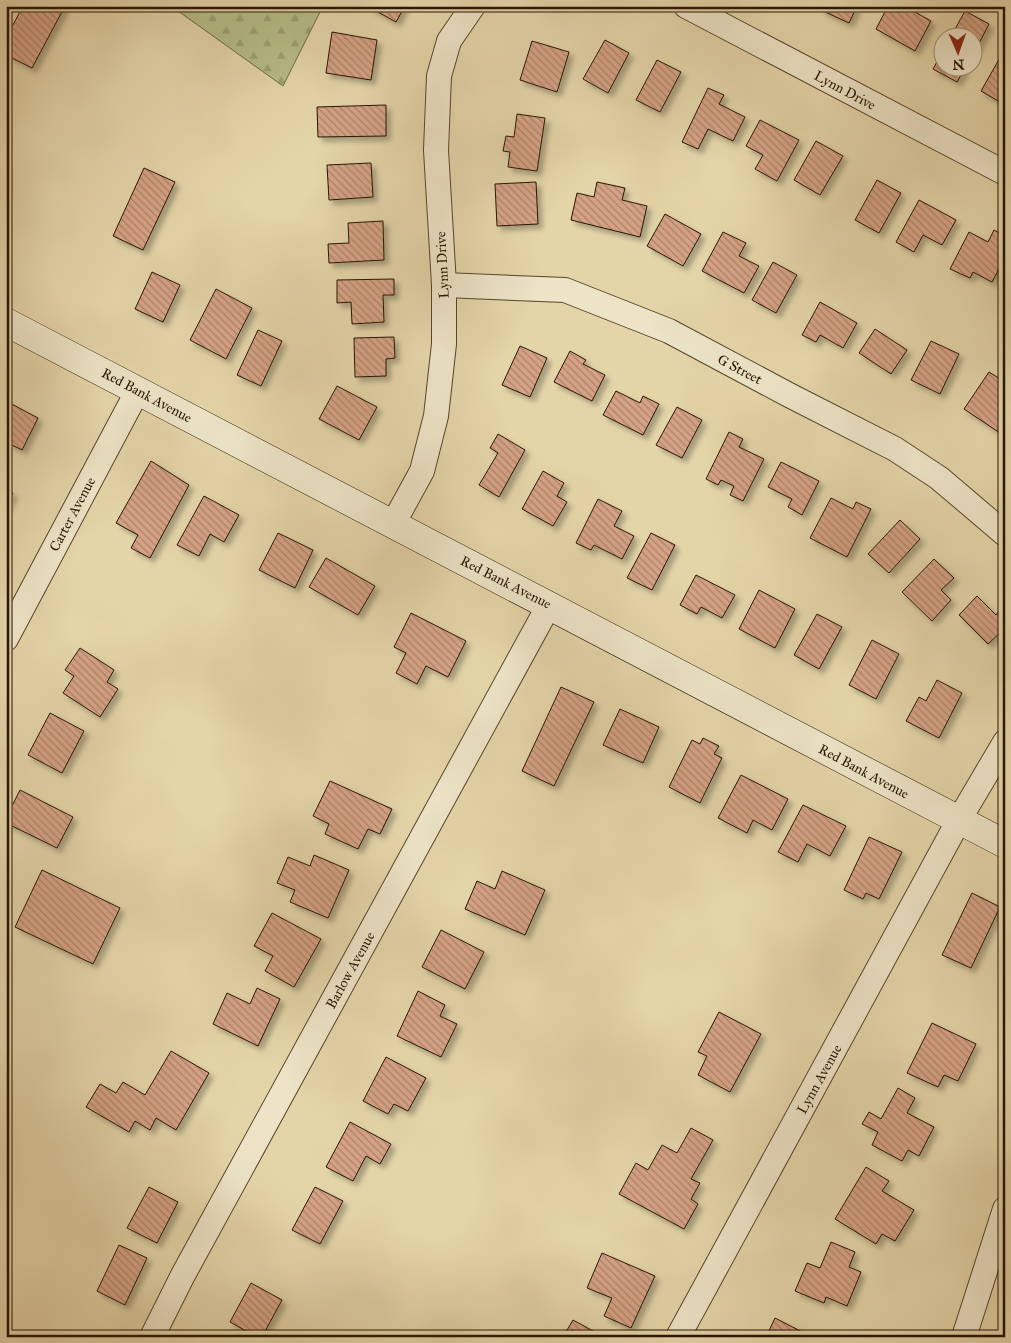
<svg xmlns="http://www.w3.org/2000/svg" width="1011" height="1343" viewBox="0 0 1011 1343" font-family="'IM FELL Great Primer',serif">
<style>
.forest{fill:url(#forest-firs);stroke:#6e6944}
.building{fill:url(#building-back-hatch);stroke:#261500;filter:url(#shadow)}
.lines{fill:none;stroke-linecap:round;stroke-linejoin:round}
.street-casing{stroke:#56452a;stroke-width:26}
.secondary-casing{stroke:#261500;stroke-width:29}
.street{stroke:#ede4c7;stroke-width:24}
.secondary{stroke:#ede4c7;stroke-width:28}
.labels{text-anchor:middle;stroke-width:5;stroke-linejoin:round;paint-order:stroke}
.street-label{font-size:14px;fill:#261500;stroke:#ede4c7}
</style>
<defs>
<pattern id="forest-firs" width="22" height="20" patternUnits="userSpaceOnUse" patternTransform="scale(1.25)"><rect width="22" height="20" fill="#b6bd87"/><path d="M5 1l3.5 6h-7zM16 11l3.5 6h-7z" fill="#9ca273"/></pattern>
<pattern id="building-back-hatch" width="6" height="6" patternUnits="userSpaceOnUse" patternTransform="scale(1.25)"><rect width="6" height="6" fill="#d5a285"/><path d="M-1 5l2 2M0 0l6 6M5-1l2 2" fill="none" stroke="#ad836a"/></pattern>
<filter id="shadow"><feDropShadow dx="4.5" dy="4.5" stdDeviation="2.5" flood-color="#0004"/></filter>
</defs>
<rect width="100%" height="100%" fill="#e4d5a9"/>
<filter id="stains"><feTurbulence type="fractalNoise" baseFrequency=".004" numOctaves="4"/><feColorMatrix values="0 0 0 0 .2 0 0 0 0 .09 0 0 0 0 .02 0 0 0 .5 -.17"/></filter>
<radialGradient id="worn" r=".72"><stop offset=".6" stop-color="#630" stop-opacity="0"/><stop offset="1" stop-color="#630" stop-opacity=".3"/></radialGradient>
<polygon class="forest" points="171,6 323,6 283,86"/>
<g class="building">
<polygon points="23,6 65,6 32,68 6,55 6,38"/>
<polygon points="367,6 405,6 396,22"/>
<polygon points="822,6 857,6 849,23 821,10"/>
<polygon points="888,6 904,6 931,21 915,51 876,29"/>
<polygon points="965,11 989,24 974,53 974,38 950,38"/>
<polygon points="332,32 377,40 371,80 326,73"/>
<polygon points="605,40 629,53 608,93 583,79"/>
<polygon points="532,41 569,52 557,92 520,80"/>
<polygon points="944,49 944,68 965,68 957,82 933,69"/>
<polygon points="1005,49 1005,105 981,91"/>
<polygon points="657,60 681,72 660,112 636,100"/>
<polygon points="708,88 724,95 719,104 745,117 733,141 708,129 698,149 682,142"/>
<polygon points="386,105 386,136 318,137 317,107"/>
<polygon points="517,114 545,118 537,171 508,167 510,152 503,151 506,136 514,137"/>
<polygon points="760,120 799,140 777,181 755,169 763,155 746,146"/>
<polygon points="816,141 843,156 820,195 794,180"/>
<polygon points="371,163 373,197 329,200 327,165"/>
<polygon points="144,168 175,182 143,250 113,236"/>
<polygon points="877,180 901,193 879,233 855,220"/>
<polygon points="536,182 538,224 497,226 495,184"/>
<polygon points="597,182 625,188 622,200 647,206 640,237 571,220 577,193 594,197"/>
<polygon points="919,200 956,220 942,245 923,235 914,252 896,242"/>
<polygon points="665,214 701,234 683,266 647,246"/>
<polygon points="383,221 384,260 329,263 328,244 349,243 348,223"/>
<polygon points="994,230 1005,236 1005,258 992,282 973,272 970,278 950,269 969,232 988,242"/>
<polygon points="723,232 746,243 739,256 759,266 744,293 702,271"/>
<polygon points="773,262 797,275 776,313 752,300"/>
<polygon points="152,272 180,285 163,322 135,309"/>
<polygon points="394,279 394,295 383,295 384,322 352,324 351,302 337,303 337,280"/>
<polygon points="216,289 252,308 226,359 190,340"/>
<polygon points="820,302 857,323 843,348 820,335 816,342 802,335"/>
<polygon points="875,329 907,350 891,374 859,353"/>
<polygon points="258,330 282,341 261,386 237,375"/>
<polygon points="394,337 395,358 386,359 386,376 355,377 354,338"/>
<polygon points="931,341 959,354 940,394 911,380"/>
<polygon points="520,346 547,358 530,397 502,385"/>
<polygon points="570,351 586,360 583,364 605,375 592,401 554,382"/>
<polygon points="989,372 1005,382 1005,426 1000,433 964,409"/>
<polygon points="337,386 377,407 359,440 319,419"/>
<polygon points="616,391 640,403 643,396 659,404 643,435 603,415"/>
<polygon points="6,401 38,418 22,450 6,442"/>
<polygon points="677,407 702,420 682,458 656,445"/>
<polygon points="729,432 743,439 739,447 764,459 743,501 730,495 734,486 721,480 718,485 706,479"/>
<polygon points="498,434 525,450 499,497 479,485 498,453 490,448"/>
<polygon points="151,461 189,485 150,558 131,548 138,535 116,523"/>
<polygon points="781,462 819,481 802,515 788,507 792,499 768,487"/>
<polygon points="543,471 564,483 557,496 567,502 553,526 522,509"/>
<polygon points="6,490 13,493 6,508"/>
<polygon points="204,496 239,515 224,542 210,534 199,556 177,545"/>
<polygon points="831,498 853,509 856,502 871,509 847,557 810,538"/>
<polygon points="598,499 622,511 614,526 634,536 622,559 594,545 591,550 576,543"/>
<polygon points="900,520 920,539 889,573 868,554"/>
<polygon points="278,533 313,550 295,588 259,570"/>
<polygon points="651,533 675,545 652,590 627,578"/>
<polygon points="326,558 375,586 358,615 309,587"/>
<polygon points="934,559 954,578 941,590 951,600 932,621 902,592"/>
<polygon points="696,575 735,595 722,618 701,607 697,614 680,605"/>
<polygon points="759,590 795,609 775,648 739,629"/>
<polygon points="977,596 996,615 1000,610 1005,615 1005,628 988,644 959,615"/>
<polygon points="411,613 466,641 448,677 426,666 417,684 396,673 406,653 394,647"/>
<polygon points="817,614 842,627 819,669 794,655"/>
<polygon points="872,640 899,654 876,699 849,685"/>
<polygon points="80,648 114,670 107,682 118,689 100,717 63,693 74,676 65,670"/>
<polygon points="937,680 962,693 939,738 906,721 919,697 926,701"/>
<polygon points="561,687 594,702 554,786 522,771"/>
<polygon points="620,709 659,727 643,763 603,745"/>
<polygon points="50,713 84,731 62,773 28,755"/>
<polygon points="703,738 719,746 714,754 722,758 700,803 669,787 692,740 700,744"/>
<polygon points="741,775 788,799 772,830 753,820 747,833 718,818"/>
<polygon points="330,781 392,809 380,834 368,829 358,849 325,834 329,824 313,816"/>
<polygon points="20,790 73,817 57,848 6,823 6,818"/>
<polygon points="803,805 846,826 830,856 807,844 798,862 778,852"/>
<polygon points="869,837 902,852 879,899 866,893 863,899 844,890"/>
<polygon points="314,855 349,870 328,918 290,902 295,890 277,883 288,857 310,866"/>
<polygon points="42,870 120,908 93,964 15,927"/>
<polygon points="502,871 545,890 525,935 465,909 477,881 495,889"/>
<polygon points="972,893 1000,907 971,968 942,955"/>
<polygon points="272,913 321,939 294,987 265,971 273,956 254,946"/>
<polygon points="441,930 484,952 465,989 422,967"/>
<polygon points="257,988 280,999 258,1046 213,1024 227,993 250,1004"/>
<polygon points="418,991 445,1005 440,1016 457,1024 441,1057 397,1036"/>
<polygon points="719,1012 761,1034 730,1092 698,1075 707,1056 698,1052"/>
<polygon points="932,1023 976,1044 958,1081 944,1075 938,1087 907,1073"/>
<polygon points="171,1051 209,1073 176,1130 156,1118 150,1130 135,1121 129,1132 86,1107 100,1084 116,1093 123,1082 145,1095"/>
<polygon points="386,1057 426,1078 408,1111 394,1104 388,1114 363,1101"/>
<polygon points="898,1088 915,1098 907,1113 934,1127 919,1156 908,1150 902,1161 872,1145 878,1132 862,1124 869,1112 881,1119"/>
<polygon points="350,1122 391,1144 380,1164 366,1156 353,1181 326,1167"/>
<polygon points="691,1128 713,1140 691,1179 700,1183 691,1199 698,1204 684,1229 619,1194 636,1163 648,1170 662,1145 677,1153"/>
<polygon points="866,1167 889,1181 882,1191 914,1210 895,1241 882,1234 876,1244 835,1219"/>
<polygon points="149,1187 178,1202 157,1243 127,1228"/>
<polygon points="315,1187 343,1201 320,1244 292,1230"/>
<polygon points="831,1242 855,1252 849,1267 861,1272 847,1306 826,1297 824,1303 795,1291 807,1263 820,1268"/>
<polygon points="119,1245 147,1258 125,1305 97,1291"/>
<polygon points="602,1253 655,1276 631,1328 604,1316 612,1298 587,1288"/>
<polygon points="251,1283 282,1300 262,1337 257,1337 230,1322"/>
<polygon points="775,1318 812,1337 766,1337"/>
<polygon points="573,1320 604,1337 563,1337"/>
</g>
<g class="lines">
<defs>
<g id="street">
<polyline points="686,6 1005,173"/>
<polyline points="444,285 565,290 669,331 789,395 895,449 939,478 1005,534"/>
<polyline points="393,524 422,471 436,416 444,344 444,285 436,150 439,76 449,41 473,6"/>
<polyline points="6,639 138,390"/>
<polyline points="152,1337 183,1275 549,605"/>
<polyline points="678,1337 959,820 1005,742"/>
<polyline points="964,1337 1005,1209"/>
</g>
<polyline id="secondary" points="6,322 1005,844"/>
</defs>
<use href="#street" class="street-casing"/>
<use href="#secondary" class="secondary-casing"/>
<use href="#street" class="street"/>
<use href="#secondary" class="secondary"/>
</g>
<g class="labels">
<g class="street-label">
<text transform="translate(845 90) rotate(28)" y="5">Lynn Drive</text>
<text transform="translate(442 265) rotate(-93)" y="5">Lynn Drive</text>
<text transform="translate(740 369) rotate(28)" y="5">G Street</text>
<text transform="translate(147 395) rotate(28)" y="5">Red Bank Avenue</text>
<text transform="translate(72 514) rotate(-62)" y="5">Carter Avenue</text>
<text transform="translate(506 582) rotate(27)" y="5">Red Bank Avenue</text>
<text transform="translate(864 771) rotate(28)" y="5">Red Bank Avenue</text>
<text transform="translate(350 970) rotate(-61)" y="5">Barlow Avenue</text>
<text transform="translate(819 1079) rotate(-61)" y="5">Lynn Avenue</text>
</g>
</g>
<rect width="1011" height="1343" fill="none" stroke="#e4d5a9" stroke-width="25"/>
<rect x="8" y="8" width="996" height="1328" fill="none" stroke="#261500" stroke-width="2.5"/>
<rect x="12" y="12" width="986" height="1318" fill="none" stroke="#261500"/>
<g transform="translate(958 52) rotate(178)"><circle r="24" fill="#ede4c7" stroke="#9d9177"/>
<path d="M0-4L9 19L0 12L-9 19Z" fill="#8f2418"/>
<text y="-8" font-size="14" font-weight="bold" text-anchor="middle" fill="#261500">N</text>
</g>
<rect width="100%" height="100%" filter="url(#stains)"/>
<rect width="100%" height="100%" fill="url(#worn)"/>
</svg>
